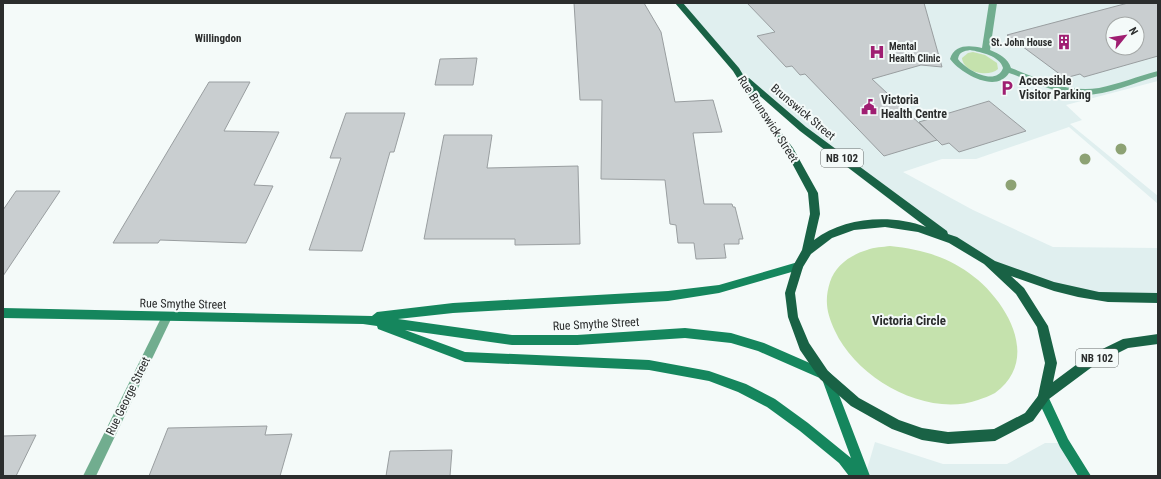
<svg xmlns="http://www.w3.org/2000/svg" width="1161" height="479" viewBox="0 0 1161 479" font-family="'Roboto Condensed',sans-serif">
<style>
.built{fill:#e0efef;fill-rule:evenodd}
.green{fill:#c5e2ad}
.building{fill:#c9ced0;stroke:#999ea0;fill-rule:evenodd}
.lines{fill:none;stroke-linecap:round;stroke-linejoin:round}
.lane{fill:#71ad8f;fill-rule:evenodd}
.street{fill:#71ad8f;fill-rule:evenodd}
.secondary{fill:#15865d;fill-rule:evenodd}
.primary{fill:#196245;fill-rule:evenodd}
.tree{fill:#8da274}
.labels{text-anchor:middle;stroke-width:4;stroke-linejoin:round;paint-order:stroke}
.far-poi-label{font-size:10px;font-weight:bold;fill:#2b2d2d;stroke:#f4faf9;text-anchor:end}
.far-neighbourhood-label{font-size:11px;font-weight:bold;fill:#2b2d2d;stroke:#f4faf9}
.shield{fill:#f4faf9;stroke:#676a6a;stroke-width:1}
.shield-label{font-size:11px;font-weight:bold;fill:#2b2d2d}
.poi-label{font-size:12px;font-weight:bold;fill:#2b2d2d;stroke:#f4faf9;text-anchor:start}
.street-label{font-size:12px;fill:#2b2d2d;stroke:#f4faf9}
.neighbourhood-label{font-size:13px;font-weight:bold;fill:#2b2d2d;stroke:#f4faf9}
</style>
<rect width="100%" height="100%" fill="#f4faf9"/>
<g class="built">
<path d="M679 3H1158V81L1066 105 1082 120 1070 124 1158 196V204L1069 127 976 159H942L903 172 973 210 1053 247 1158 248V298L1127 297 1034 281 953 240 803 129 736 70ZM1113 24H1137V48H1113Z"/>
<polygon points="875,442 943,464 1007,464 1045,443 1064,443 1085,476 865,476"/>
</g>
<g class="green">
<path d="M973 52 985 55 997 63 998 69C988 78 963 72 962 58L968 53Z"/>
<path d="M890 246C920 249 945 256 969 273 1006 299 1042 359 995 393 990 396 983 398 978 400 927 418 857 379 835 331 827 314 824 301 830 282 835 266 850 255 867 250 874 247 883 247 890 246Z"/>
</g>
<g class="building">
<polygon points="574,3 644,3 661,32 675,102 713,100 722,132 693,133 704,204 732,204 733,207 735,207 743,239 739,239 739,244 724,244 726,258 696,259 694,243 678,243 676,225 670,224 665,180 601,179 602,100 580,100"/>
<polygon points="747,3 924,3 942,67 921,65 872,79 937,140 884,156 805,74 800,75 792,66 786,67 757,36 775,32"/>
<path d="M1128 3H1158V56L1084 77 1080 74 1065 78 1007 35ZM1113 24H1137V48H1113Z"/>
<polygon points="477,58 473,85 435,85 440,59"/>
<polygon points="209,82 250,82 224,131 279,132 254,185 273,186 246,243 160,240 158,243 113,243"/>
<polygon points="989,101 1026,131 959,152 949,143 942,145 919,122"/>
<polygon points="346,113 405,113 394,152 390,152 362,251 309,250 341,158 330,158"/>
<polygon points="444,135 492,135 487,168 578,166 580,244 515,245 515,239 424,239"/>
<polygon points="16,191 60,191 3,276 3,210"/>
<polygon points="267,426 265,435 292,434 280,476 149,476 168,428"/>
<polygon points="36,435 16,476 3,476 3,436"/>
<polygon points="452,450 450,476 386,476 390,451"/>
</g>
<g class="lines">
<path class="lane" d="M989 3H997L990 50C999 54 1008 58 1011 68 1040 79 1067 93 1099 88 1119 84 1138 76 1158 71V76C1133 83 1107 96 1080 95 1055 94 1032 81 1009 73 996 94 960 73 950 59 954 44 970 45 982 48ZM970 50C981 52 1000 56 1003 68 996 87 966 70 958 59 959 52 964 51 970 50Z"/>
<polygon class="street" points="167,312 171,314 172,317 96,476 83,476 163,314"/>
<g class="secondary">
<path d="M798 262 802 263 803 266 802 269 719 293 668 301 453 313 398 319 512 335H577L685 328 731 333 764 343 828 371 831 374 870 476H849L839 463 800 431 767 407 738 392 709 381 649 370 465 362 378 329 377 326 363 324 3 318V308L372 316 377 312 453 303 668 291 719 285ZM405 330 512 345H577L685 338 731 343 758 351 822 379 851 458 808 423 775 399 746 384 709 371 649 360 465 352Z"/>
<polygon points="1043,392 1047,394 1068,439 1091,476 1078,476 1060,447 1037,398 1039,394"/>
</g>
<path class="primary" d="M675 3H683L739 68 745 78H749L806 127 947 231 948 234 957 237 995 261 1054 282 1099 292 1158 293V303L1108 302 1078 297 1054 291 1011 276 1024 288 1048 326 1057 363 1053 382 1088 356 1123 339 1158 334V344L1128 348 1096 364 1049 399 1033 421 995 441 948 444 922 440 892 429 851 406 820 379 800 350 788 317 785 293 793 266 802 250 810 214 808 193 786 152 768 127 733 71ZM753 90 800 131 926 227C891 214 844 217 814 240L820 214 818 193 793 148 774 123ZM885 227 918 232 949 243 984 264 1016 294 1037 327 1045 363 1038 396 1025 413 994 429 948 432 922 428 899 420 859 398 828 371 809 343 798 317 795 293 803 267 811 254 832 238 854 230Z"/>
</g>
<g class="tree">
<circle cx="1121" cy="149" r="5.5"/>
<circle cx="1085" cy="159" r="5.5"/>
<circle cx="1011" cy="185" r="5.5"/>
</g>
<defs>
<symbol id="building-bare" viewBox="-9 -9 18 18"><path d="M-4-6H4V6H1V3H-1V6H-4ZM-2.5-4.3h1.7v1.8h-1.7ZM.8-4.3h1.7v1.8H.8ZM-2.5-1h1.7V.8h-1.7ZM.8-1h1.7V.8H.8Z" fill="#9f1e71" stroke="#f4faf9" stroke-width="2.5" paint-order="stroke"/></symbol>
<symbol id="hospital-bare" viewBox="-9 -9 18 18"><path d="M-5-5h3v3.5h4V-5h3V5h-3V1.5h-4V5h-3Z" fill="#9f1e71" stroke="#f4faf9" stroke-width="2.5" paint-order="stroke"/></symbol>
<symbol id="parking-bare" viewBox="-9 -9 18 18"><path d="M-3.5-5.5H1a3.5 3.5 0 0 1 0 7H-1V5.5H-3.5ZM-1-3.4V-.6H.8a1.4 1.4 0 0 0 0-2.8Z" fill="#9f1e71" stroke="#f4faf9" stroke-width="2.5" paint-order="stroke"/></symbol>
<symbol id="civic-bare" viewBox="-9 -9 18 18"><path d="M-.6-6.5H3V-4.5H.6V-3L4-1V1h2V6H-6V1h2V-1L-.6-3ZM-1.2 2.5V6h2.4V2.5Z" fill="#9f1e71" stroke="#f4faf9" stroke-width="2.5" paint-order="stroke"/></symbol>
</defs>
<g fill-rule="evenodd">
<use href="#building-bare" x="1053" y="31" width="22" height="22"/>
<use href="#hospital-bare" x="866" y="41" width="22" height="22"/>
<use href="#parking-bare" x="996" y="77" width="22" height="22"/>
<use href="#civic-bare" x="858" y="96" width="22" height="22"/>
</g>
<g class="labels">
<g class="far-poi-label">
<text x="1052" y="46">St. John House</text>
<text x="889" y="50" text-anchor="start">Mental<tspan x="889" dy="12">Health Clinic</tspan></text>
</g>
<g class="far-neighbourhood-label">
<text x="218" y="42">Willingdon</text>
</g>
<g class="shield">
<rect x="821" y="149" width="42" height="18" rx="3"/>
<rect x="1076" y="349" width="42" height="18" rx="3"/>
</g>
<g class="shield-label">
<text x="842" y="162">NB 102</text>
<text x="1097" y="362">NB 102</text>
</g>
<g class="poi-label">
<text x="1019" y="85">Accessible<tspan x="1019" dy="14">Visitor Parking</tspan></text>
<text x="881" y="104">Victoria<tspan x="881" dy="14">Health Centre</tspan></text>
</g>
<g class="street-label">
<text transform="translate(803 112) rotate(40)" y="4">Brunswick Street</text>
<text transform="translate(768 119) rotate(57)" y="4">Rue Brunswick Street</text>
<text transform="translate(183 304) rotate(1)" y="4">Rue Smythe Street</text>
<text transform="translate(596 324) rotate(-3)" y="4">Rue Smythe Street</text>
<text transform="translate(128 396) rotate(-64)" y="4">Rue George Street</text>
</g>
<g class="neighbourhood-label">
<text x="909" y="325">Victoria Circle</text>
</g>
</g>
<rect width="1161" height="479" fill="none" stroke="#2b2d2d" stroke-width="8"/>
<g transform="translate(1125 36) rotate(60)"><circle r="19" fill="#f4faf9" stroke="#a4a8a7"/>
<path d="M0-3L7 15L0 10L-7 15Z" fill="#9f1e71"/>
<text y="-6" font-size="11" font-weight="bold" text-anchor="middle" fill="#2b2d2d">N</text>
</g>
</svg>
